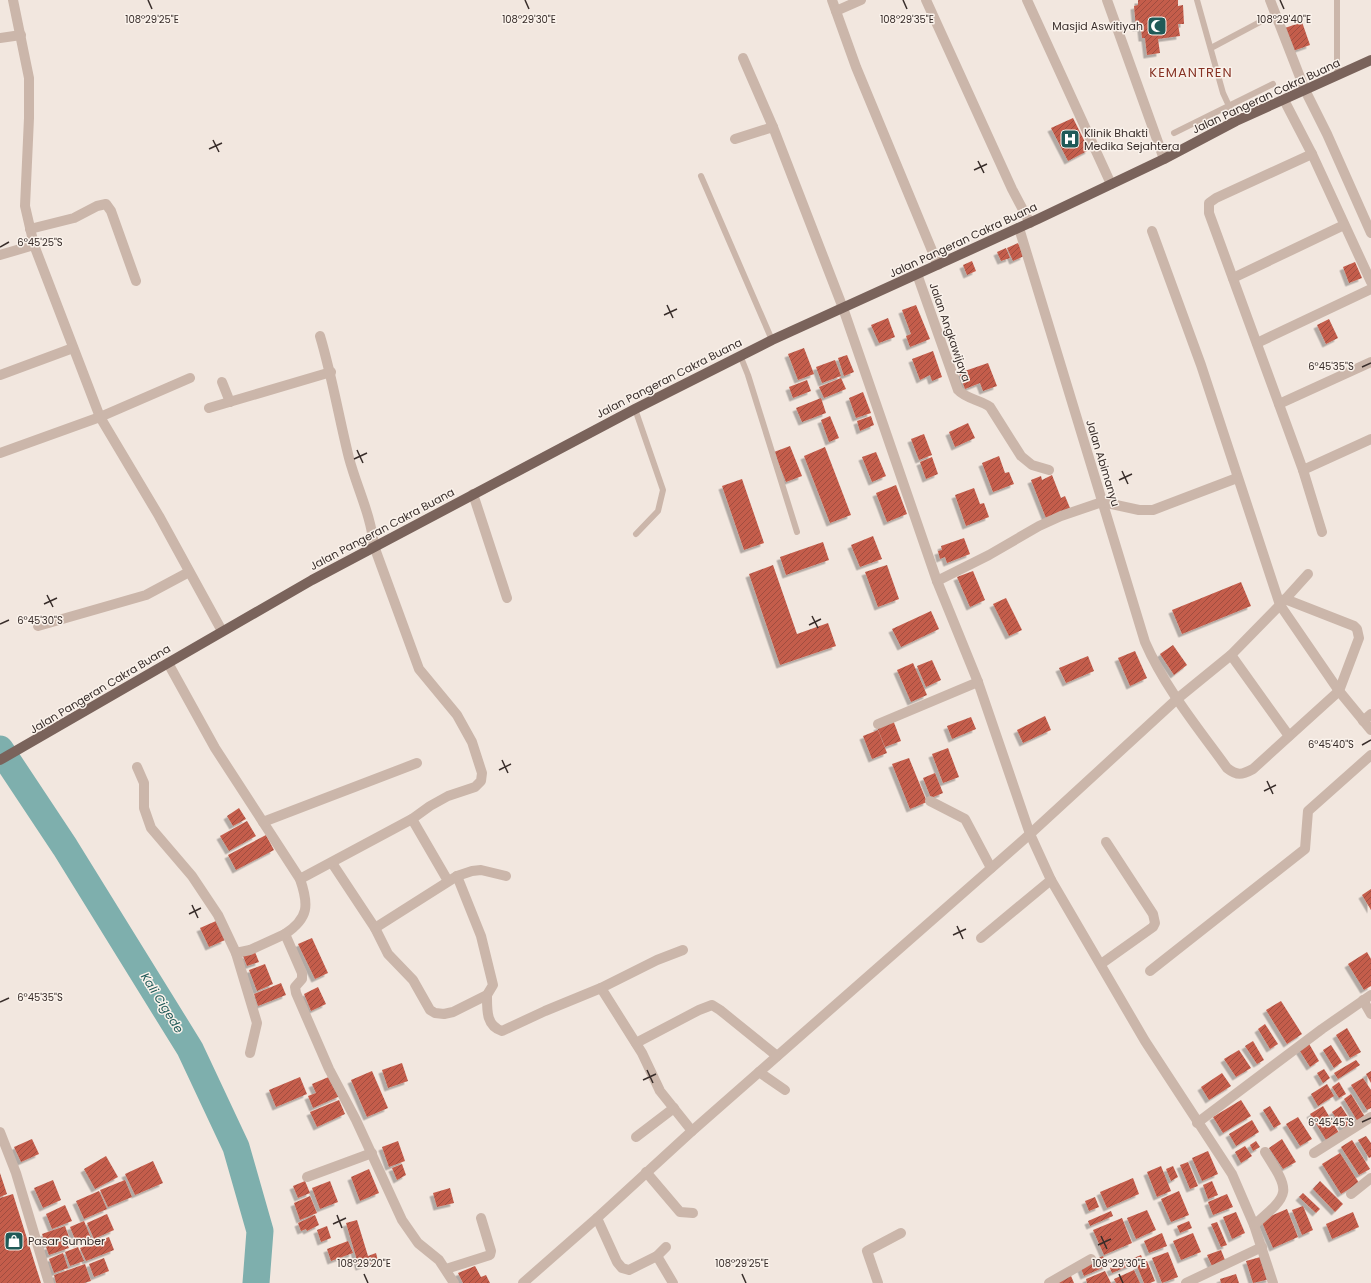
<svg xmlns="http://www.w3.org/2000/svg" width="1371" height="1283" viewBox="0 0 1371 1283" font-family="Poppins,sans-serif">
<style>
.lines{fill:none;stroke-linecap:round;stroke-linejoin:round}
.river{stroke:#7eafad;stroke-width:27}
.building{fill:url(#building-hatch);filter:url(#shadow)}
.service{stroke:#cbb6aa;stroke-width:6}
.minor{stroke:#cbb6aa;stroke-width:10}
.primary{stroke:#7a635b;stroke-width:10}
.ticks{fill:none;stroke:#382d2a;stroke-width:1.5}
.labels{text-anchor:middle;stroke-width:3;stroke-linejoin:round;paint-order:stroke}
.poi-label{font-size:11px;fill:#382d2a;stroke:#faf2eb;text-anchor:start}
.street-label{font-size:11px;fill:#382d2a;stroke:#faf2eb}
.water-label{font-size:12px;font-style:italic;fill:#205a58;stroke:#faf2eb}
.quarter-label{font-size:13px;letter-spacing:1px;fill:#863224;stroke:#faf2eb}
.ticks-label{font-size:10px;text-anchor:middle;fill:#382d2a;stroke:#faf2eb;stroke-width:3;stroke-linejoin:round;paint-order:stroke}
</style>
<defs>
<pattern id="building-hatch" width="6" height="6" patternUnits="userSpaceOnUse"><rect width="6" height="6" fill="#c45d4b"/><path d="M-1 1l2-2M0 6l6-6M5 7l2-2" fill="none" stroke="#a04d3f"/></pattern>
<filter id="shadow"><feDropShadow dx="-3.5" dy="3.5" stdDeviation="0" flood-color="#0004"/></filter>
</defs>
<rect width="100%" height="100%" fill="#f2e7df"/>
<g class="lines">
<polyline class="river" points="0,749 65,847 190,1049 236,1147 260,1231 256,1283"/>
</g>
<g class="building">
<polygon points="1138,0 1178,0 1178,6 1183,5 1184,24 1178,24 1180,36 1158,39 1160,53 1147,55 1145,38 1142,38 1141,28 1136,28 1134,6 1138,5"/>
<polygon points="1302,22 1310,45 1293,51 1285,28"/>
<polygon points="1073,118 1089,150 1068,161 1051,128"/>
<polygon points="1018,243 1024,256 1013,261 1007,248"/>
<polygon points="1006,248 1010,258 1001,261 997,252"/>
<polygon points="972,261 976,271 967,275 963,265"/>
<polygon points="1355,262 1362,278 1349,283 1343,267"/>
<polygon points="916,305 930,339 910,347 906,336 911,334 902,310"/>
<polygon points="888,318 895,337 879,343 871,325"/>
<polygon points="1329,319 1338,338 1326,344 1317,325"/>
<polygon points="804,348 814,374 798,380 788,354"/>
<polygon points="933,351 942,377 932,381 930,375 920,380 912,359"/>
<polygon points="847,355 854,372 844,376 838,358"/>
<polygon points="835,360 841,376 822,383 816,367"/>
<polygon points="988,363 997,386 983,391 980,383 965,389 959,373"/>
<polygon points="841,378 846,389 824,398 819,387"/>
<polygon points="807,380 811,391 793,398 789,387"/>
<polygon points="863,392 871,413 856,418 849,398"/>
<polygon points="821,398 826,413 802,422 796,408"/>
<polygon points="830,416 839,438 829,442 821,420"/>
<polygon points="871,416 874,425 860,431 857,421"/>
<polygon points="968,423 975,438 955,447 949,432"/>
<polygon points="924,434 932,455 919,460 911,439"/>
<polygon points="790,446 802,476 786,482 774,452"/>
<polygon points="825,447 851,515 830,523 804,456"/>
<polygon points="876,452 886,476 872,482 862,457"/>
<polygon points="999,456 1005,473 1009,472 1014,484 993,492 982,463"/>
<polygon points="932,457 938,474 926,479 920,462"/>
<polygon points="1052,475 1061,498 1065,496 1070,508 1046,518 1031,480 1041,476 1042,480"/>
<polygon points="742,479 764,543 744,550 722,486"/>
<polygon points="896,485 907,514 887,522 876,493"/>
<polygon points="974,488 980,504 984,503 989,517 966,526 955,495"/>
<polygon points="873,536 882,559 860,567 851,545"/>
<polygon points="964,538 970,554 947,563 945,557 940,559 938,551 942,550 941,546"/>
<polygon points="823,542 829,560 786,575 780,557"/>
<polygon points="773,565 797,634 828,623 836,646 780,665 749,574"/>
<polygon points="887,565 899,599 878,607 865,572"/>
<polygon points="973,571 985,600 970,607 957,577"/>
<polygon points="1241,582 1251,606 1182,634 1172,610"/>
<polygon points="1006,598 1022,630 1009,636 993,604"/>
<polygon points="931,611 939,629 901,647 892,629"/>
<polygon points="1173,645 1187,665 1174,675 1160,654"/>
<polygon points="1135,651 1147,678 1130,686 1118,658"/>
<polygon points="1088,656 1094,671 1066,683 1059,668"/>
<polygon points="932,660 941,680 926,687 917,666"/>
<polygon points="913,663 927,695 911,702 897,670"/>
<polygon points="1045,716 1051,730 1023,743 1017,730"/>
<polygon points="971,717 976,729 952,739 947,726"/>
<polygon points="893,720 901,741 885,747 877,727"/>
<polygon points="878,730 887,753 872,759 863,736"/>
<polygon points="948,748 959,777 943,783 932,754"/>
<polygon points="909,758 927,802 910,809 892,764"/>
<polygon points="935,773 943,793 931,798 923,778"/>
<polygon points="239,808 246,819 233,826 227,816"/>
<polygon points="247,821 256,836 229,851 220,836"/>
<polygon points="266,835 274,850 236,870 228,855"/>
<polygon points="1371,889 1371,910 1362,895"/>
<polygon points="216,921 225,940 209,947 200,928"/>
<polygon points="312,938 328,973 315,979 298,944"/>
<polygon points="255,952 259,962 247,966 243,956"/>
<polygon points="1367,952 1371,959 1371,986 1364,990 1348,964"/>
<polygon points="265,964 273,984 257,991 249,970"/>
<polygon points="281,983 286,995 258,1006 254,994"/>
<polygon points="318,987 326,1004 311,1011 304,994"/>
<polygon points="1281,1001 1302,1034 1287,1044 1266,1010"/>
<polygon points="1265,1024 1278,1044 1270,1049 1258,1029"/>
<polygon points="1347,1028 1361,1052 1350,1058 1336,1035"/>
<polygon points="1253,1041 1264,1060 1257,1064 1245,1046"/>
<polygon points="1308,1042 1319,1061 1310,1067 1298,1048"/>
<polygon points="1331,1045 1342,1062 1334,1068 1323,1050"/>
<polygon points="1239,1050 1251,1068 1236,1077 1224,1059"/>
<polygon points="1356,1060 1360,1065 1338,1079 1334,1073"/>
<polygon points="402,1063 408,1081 388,1088 382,1070"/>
<polygon points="1324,1069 1330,1078 1323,1083 1317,1073"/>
<polygon points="372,1071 388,1108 367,1117 351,1080"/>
<polygon points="1371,1071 1371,1083 1366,1074"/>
<polygon points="1222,1073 1231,1086 1209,1100 1201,1087"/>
<polygon points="331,1076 340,1096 313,1108 308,1096 316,1093 312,1084"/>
<polygon points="300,1077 307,1094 276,1107 269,1090"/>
<polygon points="1363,1078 1371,1090 1371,1108 1367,1110 1351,1085"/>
<polygon points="1339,1082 1346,1094 1339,1098 1332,1087"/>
<polygon points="1327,1084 1334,1096 1318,1106 1311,1094"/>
<polygon points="1351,1094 1365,1117 1358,1122 1344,1099"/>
<polygon points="339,1100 345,1114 317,1127 310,1112"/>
<polygon points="1241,1100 1251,1116 1223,1133 1213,1117"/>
<polygon points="1270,1106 1281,1124 1274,1128 1263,1110"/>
<polygon points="1323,1106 1339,1133 1326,1140 1310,1114"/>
<polygon points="1341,1106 1352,1123 1343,1128 1332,1112"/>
<polygon points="1298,1117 1312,1139 1300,1146 1286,1124"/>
<polygon points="1252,1120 1259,1132 1236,1146 1229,1134"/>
<polygon points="1366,1136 1371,1143 1371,1157 1369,1158 1358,1140"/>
<polygon points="32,1139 39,1154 21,1162 14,1147"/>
<polygon points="1282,1139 1296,1162 1283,1169 1269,1148"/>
<polygon points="1352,1140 1370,1169 1359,1175 1341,1147"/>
<polygon points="398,1141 405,1161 389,1167 382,1147"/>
<polygon points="1256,1141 1260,1147 1253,1151 1250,1145"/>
<polygon points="1245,1146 1252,1156 1241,1163 1235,1152"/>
<polygon points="1208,1151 1218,1174 1202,1181 1192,1158"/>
<polygon points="1340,1153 1359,1183 1341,1194 1322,1164"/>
<polygon points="106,1156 118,1177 95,1189 84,1169"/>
<polygon points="153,1161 163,1183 135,1195 125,1174"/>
<polygon points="1188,1162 1198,1186 1190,1189 1180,1165"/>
<polygon points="402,1164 406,1175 397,1180 392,1168"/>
<polygon points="1161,1166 1171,1191 1157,1197 1147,1172"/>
<polygon points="1173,1166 1178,1177 1171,1181 1166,1169"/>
<polygon points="369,1169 379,1193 360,1201 351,1177"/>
<polygon points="0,1173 7,1194 0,1197"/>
<polygon points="1133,1178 1139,1194 1107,1208 1100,1192"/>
<polygon points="53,1180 61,1200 43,1208 34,1188"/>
<polygon points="125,1180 132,1197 108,1207 100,1190"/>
<polygon points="305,1181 310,1193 298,1198 293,1186"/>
<polygon points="330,1181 338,1202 320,1209 312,1188"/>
<polygon points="1212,1181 1218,1195 1208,1199 1203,1185"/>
<polygon points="1320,1181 1343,1204 1335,1212 1313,1189"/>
<polygon points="450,1188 454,1203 437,1207 433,1193"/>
<polygon points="99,1191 107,1209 84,1219 76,1201"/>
<polygon points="1179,1191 1189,1215 1171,1222 1161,1199"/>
<polygon points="1303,1193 1320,1209 1316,1213 1299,1197"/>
<polygon points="13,1194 41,1283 0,1283 0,1198"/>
<polygon points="1227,1194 1233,1207 1213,1215 1208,1202"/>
<polygon points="310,1196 317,1213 300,1220 294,1203"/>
<polygon points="1095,1197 1099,1207 1089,1211 1085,1201"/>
<polygon points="65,1205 72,1221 52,1229 46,1214"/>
<polygon points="1303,1206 1313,1230 1302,1235 1292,1210"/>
<polygon points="1287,1209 1298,1237 1273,1248 1261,1220"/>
<polygon points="1147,1210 1156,1230 1136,1239 1127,1218"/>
<polygon points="1111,1211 1113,1216 1090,1226 1088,1221"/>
<polygon points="1236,1212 1245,1233 1232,1239 1223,1217"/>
<polygon points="1353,1212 1359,1227 1332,1239 1326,1224"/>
<polygon points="107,1214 114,1230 94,1239 87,1223"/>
<polygon points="315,1215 319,1225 307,1231 306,1229 301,1231 298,1223"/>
<polygon points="1122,1218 1132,1243 1104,1255 1093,1230"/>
<polygon points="357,1220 368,1256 376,1253 378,1261 359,1267 346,1223"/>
<polygon points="84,1221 91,1238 77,1244 70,1227"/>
<polygon points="1189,1221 1192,1228 1180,1233 1177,1226"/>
<polygon points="1217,1222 1227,1245 1221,1247 1211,1224"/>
<polygon points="65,1226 69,1237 46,1245 42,1234"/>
<polygon points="327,1226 331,1238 321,1242 317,1230"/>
<polygon points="1162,1233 1167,1246 1149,1253 1144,1241"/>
<polygon points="1193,1233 1201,1252 1181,1260 1173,1241"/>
<polygon points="109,1237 114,1250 86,1261 80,1248"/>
<polygon points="65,1240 69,1248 49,1255 46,1247"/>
<polygon points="348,1241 353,1253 331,1261 327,1249"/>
<polygon points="78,1247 84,1261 70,1266 65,1252"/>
<polygon points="1221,1250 1225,1260 1212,1266 1207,1255"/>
<polygon points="1168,1252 1178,1277 1162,1283 1152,1258"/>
<polygon points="63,1253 68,1268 54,1273 49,1259"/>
<polygon points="1141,1255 1143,1260 1112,1273 1110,1268"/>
<polygon points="1103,1256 1107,1266 1084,1276 1080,1266"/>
<polygon points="1264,1256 1270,1279 1253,1283 1246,1261"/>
<polygon points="104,1258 109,1271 94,1277 89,1264"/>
<polygon points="1147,1261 1155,1281 1150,1283 1144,1283 1137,1266"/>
<polygon points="85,1264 91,1281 84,1283 56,1283 54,1275"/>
<polygon points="475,1266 481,1277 486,1275 490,1283 463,1283 458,1273"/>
<polygon points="1134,1270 1140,1283 1116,1283 1114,1279"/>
<polygon points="1105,1271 1111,1283 1087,1283 1086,1279"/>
<polygon points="1236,1274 1239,1283 1221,1283 1220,1279"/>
<polygon points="1071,1276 1074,1283 1054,1283"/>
</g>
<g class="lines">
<g class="service">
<polyline points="1197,0 1223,93 1236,121"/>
<polyline points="1337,0 1337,75"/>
<polyline points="1211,48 1275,14"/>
<polyline points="1174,133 1273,84"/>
<polyline points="701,176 772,340"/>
<polyline points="740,355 748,375 797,532"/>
<polyline points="635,409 663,490 658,511 636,534"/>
</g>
<g class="minor">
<polyline points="13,0 29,78 29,118 25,206 34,245 100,417 159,516 222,631"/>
<polyline points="832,0 856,67 938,265"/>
<polyline points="926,0 1012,189 1030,223"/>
<polyline points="1027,0 1111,184"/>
<polyline points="1107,0 1164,159"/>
<polyline points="1270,0 1305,90 1327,134 1371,233"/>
<polyline points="836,11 861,0"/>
<polyline points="0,38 21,35"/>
<polyline points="743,58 773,127 843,308 937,581 978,682 1030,834 1051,880 1145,1041 1232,1174 1254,1225 1273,1283"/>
<polyline points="1284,100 1312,154 1371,282"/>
<polyline points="735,139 773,127"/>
<polyline points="1312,154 1216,198 1209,203 1209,213 1303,470 1371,439"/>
<path d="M1019 228 1145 642C1165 688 1198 728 1227 768 1237 776 1242 775 1253 769L1339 691 1359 638 1357 629 1354 626 1285 599"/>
<polyline points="30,229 74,218 97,206 106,204 111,211 136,281"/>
<polyline points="1152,231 1201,365 1280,605 1339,691 1371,730"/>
<polyline points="0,255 34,245"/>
<path d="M917 274 958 390C966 399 981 400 990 407L1021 456 1032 465 1049 470"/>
<polyline points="1233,278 1344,225"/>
<polyline points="1257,343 1371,289"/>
<polyline points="0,375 73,348"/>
<polyline points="222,382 230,402"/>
<polyline points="1279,404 1371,362"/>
<polyline points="209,408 331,372"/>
<polyline points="0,453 100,417 190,378"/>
<polyline points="1303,470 1322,532"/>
<polyline points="473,494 507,598"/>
<polyline points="937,581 989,555 1039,526 1061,516 1102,502 1139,510 1153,510 1237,478"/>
<polyline points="38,626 146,595 189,572"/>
<polyline points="1231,655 1289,736"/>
<path d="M168 663 215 748 300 879C309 905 309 918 285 934L302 973V979L295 987 296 993 329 1069 356 1120 402 1220 418 1243 439 1260 454 1283"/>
<polyline points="1363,721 1371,714"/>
<polyline points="878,724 978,682"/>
<polyline points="137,767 144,783 144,808 151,828 192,876 218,915 236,953 250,950 285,934"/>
<polyline points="930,801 965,819 991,868"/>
<polyline points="412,819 448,881"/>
<polyline points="263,822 417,763"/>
<polyline points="332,863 375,928 388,954 413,980 430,1010 435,1013 444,1014 453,1012 487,995 493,985 481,936 457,876"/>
<path d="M300 879 412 819 430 806 448 796 475 787 481 781 482 773 472 742 457 715 419 669 374 546C371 515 357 488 349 458 339 418 332 376 320 336"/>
<polyline points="375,928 457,876 472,871 481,870 506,876"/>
<polyline points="981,938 1051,880"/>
<polyline points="683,950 657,960 601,988 642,1053 660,1091 692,1131"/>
<polyline points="236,953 257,1023 250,1053"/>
<polyline points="1101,964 1153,927 1155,923 1153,914 1106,842"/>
<polyline points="1150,971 1305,849 1308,811 1371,755"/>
<path d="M487 995C487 1010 486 1026 502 1031L545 1011 601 988"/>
<polyline points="1363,1000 1371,1014"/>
<polyline points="636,1043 699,1010 712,1005 720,1010 777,1056"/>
<polyline points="759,1072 785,1090"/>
<polyline points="1197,1123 1322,1029 1371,995"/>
<polyline points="0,1132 16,1173 49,1283"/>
<polyline points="636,1137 674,1108"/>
<polyline points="1314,1153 1371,1117"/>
<polyline points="646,1172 680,1212 693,1213"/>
<polyline points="307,1177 372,1153"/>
<polyline points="1351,1194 1371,1178"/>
<polyline points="597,1218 617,1262 622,1268 629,1270 657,1256 666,1247"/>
<path d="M1254 1225C1291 1193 1291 1193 1265 1152"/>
<polyline points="657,1256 673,1283"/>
<polyline points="446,1269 490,1255 491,1251 481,1218"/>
<polyline points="523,1283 597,1218 692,1131 1030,834 1177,699 1231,655 1280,605 1308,574"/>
<polyline points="878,1283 867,1251 901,1233"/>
<polyline points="1049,1283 1091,1259"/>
<polyline points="1186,1283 1262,1247"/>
</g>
<polyline class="primary" points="0,760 312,580 635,409 772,340 1038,219 1164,159 1236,121 1371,60"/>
</g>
<path class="ticks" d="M148 0 152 9M525 0 529 9M903 0 907 9M1280 0 1284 9M213 140 219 152M209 149 222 143M978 161 984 173M974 170 987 164M0 247 9 242M667 305 673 318M664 315 677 309M1362 367 1371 363M357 450 363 463M354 459 367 453M1122 471 1128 484M1119 480 1132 474M47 595 53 607M44 604 57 598M812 616 818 628M0 624 9 620M809 625 821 619M1362 745 1371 740M502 760 508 773M499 770 511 764M1267 781 1273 794M1264 791 1276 785M192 905 198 918M189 914 201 908M957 926 963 939M953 935 966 929M0 1002 9 998M647 1070 653 1083M643 1080 656 1074M1362 1122 1371 1118M337 1215 342 1228M333 1224 346 1218M1101 1236 1107 1249M1098 1245 1111 1239M364 1274 368 1283M742 1274 746 1283M1119 1274 1123 1283"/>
<defs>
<symbol id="mosque-square" viewBox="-11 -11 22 22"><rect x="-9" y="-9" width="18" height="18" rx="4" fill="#205a58" stroke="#faf2eb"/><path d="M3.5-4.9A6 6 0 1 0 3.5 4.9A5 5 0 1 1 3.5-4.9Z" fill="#fff"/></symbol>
<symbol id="hospital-square" viewBox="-11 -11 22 22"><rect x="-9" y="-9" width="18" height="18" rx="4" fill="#205a58" stroke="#faf2eb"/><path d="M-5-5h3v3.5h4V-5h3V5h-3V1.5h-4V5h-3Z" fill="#fff"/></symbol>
<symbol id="shop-square" viewBox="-11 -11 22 22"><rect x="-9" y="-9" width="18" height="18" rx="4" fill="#205a58" stroke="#faf2eb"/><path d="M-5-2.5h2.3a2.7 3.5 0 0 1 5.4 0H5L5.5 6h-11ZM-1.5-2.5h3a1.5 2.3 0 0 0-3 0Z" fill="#fff"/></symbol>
</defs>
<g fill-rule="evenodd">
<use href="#mosque-square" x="1146" y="15" width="22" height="22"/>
<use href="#hospital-square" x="1059" y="128" width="22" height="22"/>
<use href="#shop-square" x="3" y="1230" width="22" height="22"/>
</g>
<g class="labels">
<g class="poi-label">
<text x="1143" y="30" text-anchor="end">Masjid Aswitiyah</text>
<text x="1084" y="137">Klinik Bhakti<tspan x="1084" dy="13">Medika Sejahtera</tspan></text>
<text x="28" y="1245">Pasar Sumber</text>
</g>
<g class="street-label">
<text transform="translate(1266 96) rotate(-25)" y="4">Jalan Pangeran Cakra Buana</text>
<text transform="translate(963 240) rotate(-25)" y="4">Jalan Pangeran Cakra Buana</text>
<text transform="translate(950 332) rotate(71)" y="4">Jalan Angkawijaya</text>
<text transform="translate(669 378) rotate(-27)" y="4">Jalan Pangeran Cakra Buana</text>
<text transform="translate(1103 463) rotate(73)" y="4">Jalan Abimanyu</text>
<text transform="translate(382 529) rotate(-28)" y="4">Jalan Pangeran Cakra Buana</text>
<text transform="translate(100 689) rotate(-31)" y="4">Jalan Pangeran Cakra Buana</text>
</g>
<g class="water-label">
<text transform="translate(162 1003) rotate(58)" y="4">Kali Cigede</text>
</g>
<g class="quarter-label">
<text x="1191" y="77">KEMANTREN</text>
</g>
</g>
<g class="ticks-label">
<text x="152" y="23">108°29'25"E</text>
<text x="529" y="23">108°29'30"E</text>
<text x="907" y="23">108°29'35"E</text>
<text x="1284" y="23">108°29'40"E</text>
<text x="40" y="246">6°45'25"S</text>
<text x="1331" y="370">6°45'35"S</text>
<text x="40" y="624">6°45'30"S</text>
<text x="1331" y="748">6°45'40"S</text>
<text x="40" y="1001">6°45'35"S</text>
<text x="1331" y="1126">6°45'45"S</text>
<text x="364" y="1267">108°29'20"E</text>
<text x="742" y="1267">108°29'25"E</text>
<text x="1119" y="1267">108°29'30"E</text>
</g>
</svg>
